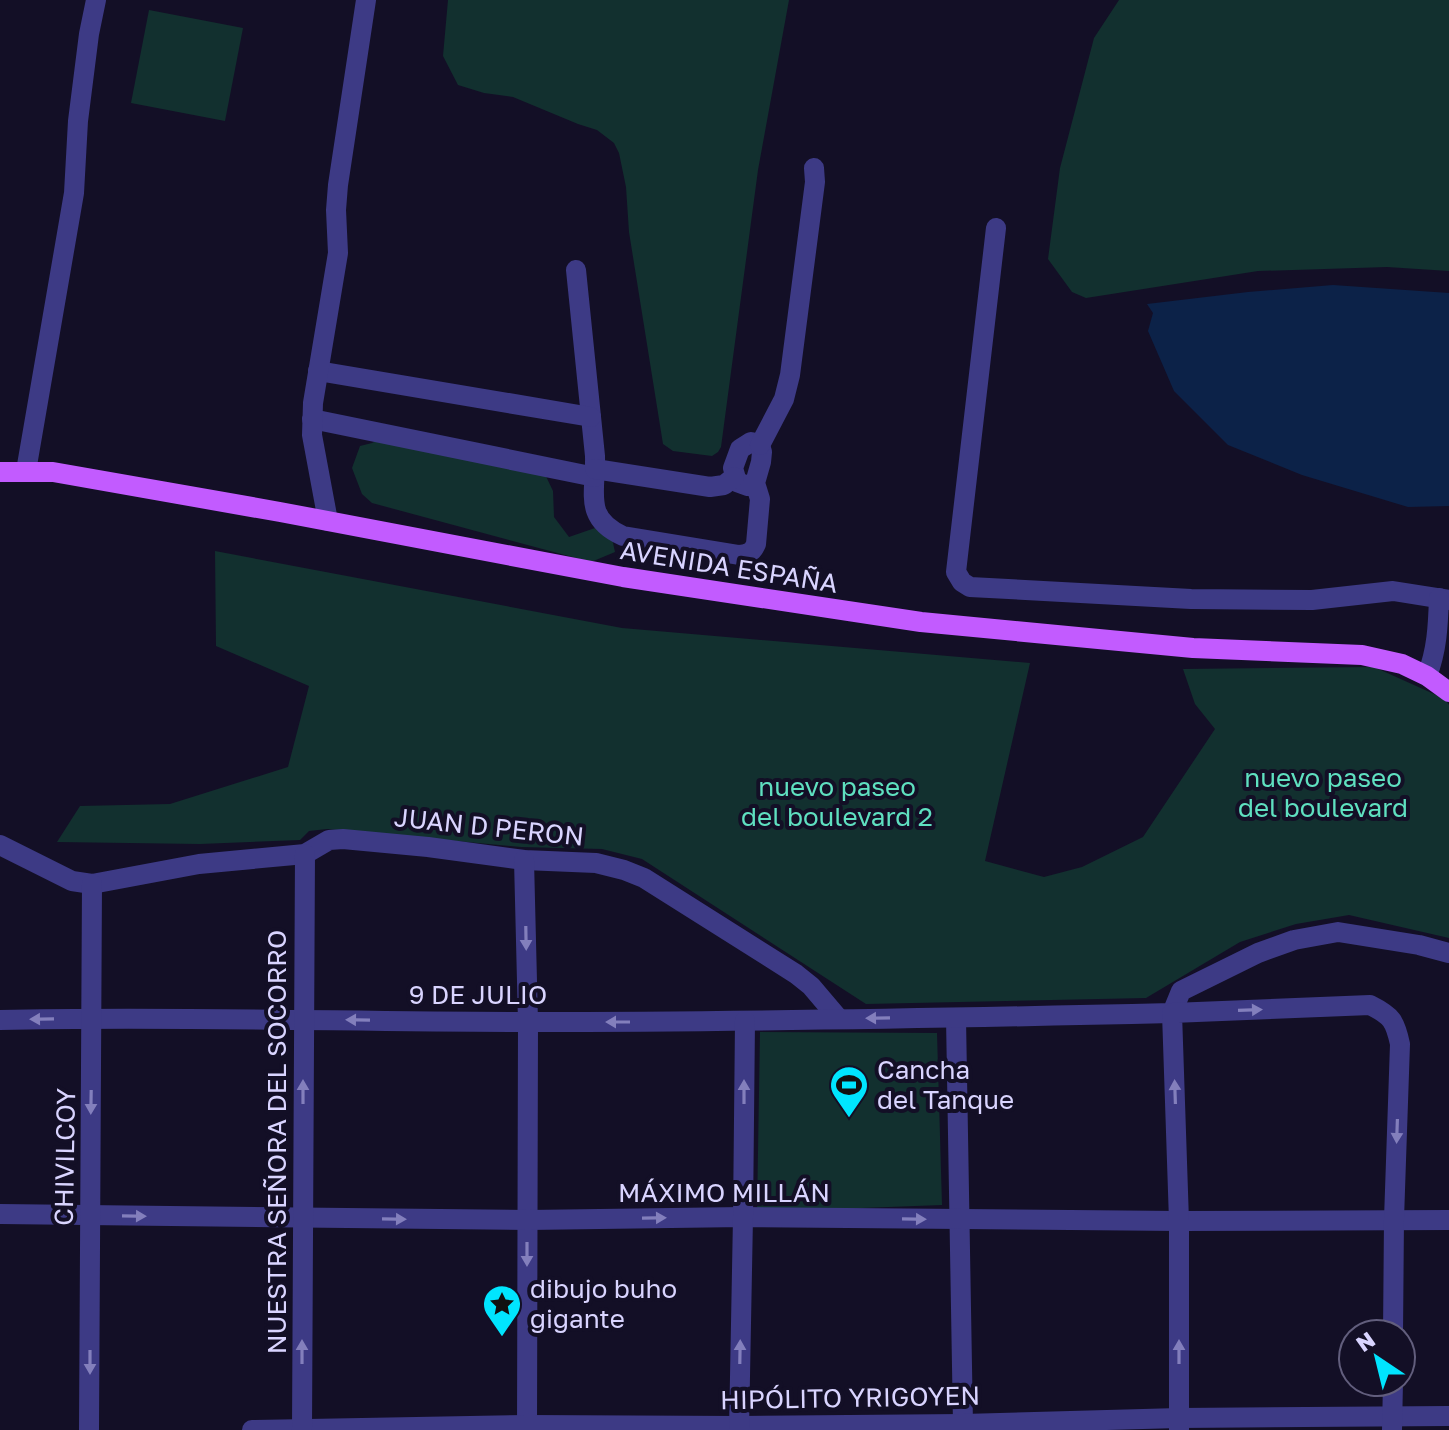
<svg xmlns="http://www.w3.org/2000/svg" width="1449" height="1430" viewBox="0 0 1449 1430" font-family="'Golos Text',sans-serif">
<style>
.green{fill:#12302f}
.water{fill:#0c2248}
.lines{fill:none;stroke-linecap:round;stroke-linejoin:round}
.minor{stroke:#3d3a85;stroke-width:20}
.major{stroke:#c25bff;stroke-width:20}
.oneway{fill:#837fbc}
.labels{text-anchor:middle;stroke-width:8;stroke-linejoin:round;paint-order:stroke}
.street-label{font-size:26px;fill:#d9d4ff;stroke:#130f26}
.park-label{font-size:26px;fill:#5fe0c0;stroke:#130f26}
.poi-label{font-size:26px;fill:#d9d4ff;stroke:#130f26;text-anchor:start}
</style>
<rect width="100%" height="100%" fill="#130f26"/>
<g class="green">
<polygon points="448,0 789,0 758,170 721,447 718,452 712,456 673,451 663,444 629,232 626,187 619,153 614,143 597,130 578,124 513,97 484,93 458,85 443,56"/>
<polygon points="1119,0 1449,0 1449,271 1387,267 1258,271 1086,298 1072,292 1048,259 1060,168 1094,38"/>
<polygon points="149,10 243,28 225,121 131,103"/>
<polygon points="390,434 542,468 553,491 554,517 569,537 595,528 611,534 615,552 591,562 372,503 362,494 352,468 360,446 372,443"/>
<polygon points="215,551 622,628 1030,663 985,861 1044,877 1082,867 1143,837 1215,729 1195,704 1183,669 1374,667 1445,699 1449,705 1449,938 1349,915 1296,924 1240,942 1146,998 866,1004 642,859 602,849 521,847 327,829 309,831 300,840 200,844 57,842 80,806 170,804 288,767 309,686 216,646"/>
<polygon points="760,1032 937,1033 942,1205 757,1212"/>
</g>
<polygon class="water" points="1333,285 1449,293 1449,506 1408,507 1302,475 1228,445 1174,391 1148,331 1153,313 1147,304 1248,292"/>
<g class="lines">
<g class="minor">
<polyline points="996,228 956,572 962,582 970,587 1191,599 1312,600 1393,591 1449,600"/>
<path d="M576 270 595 456C596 493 583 518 623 536L739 555C748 554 752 553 756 544L760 499 755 483 761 462 762 452 760 445 751 442 740 449 733 468 737 482 748 486 755 483"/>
<polyline points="318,371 591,417"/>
<polyline points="312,419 595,477"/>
<polyline points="760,445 784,399 790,375 815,182 814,168"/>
<polyline points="595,469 710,487 724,485 734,477"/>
<polyline points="26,471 74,193 78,121 89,34 96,0"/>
<polyline points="328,521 312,435 313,403 338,253 336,210 338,185 366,0"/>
<path d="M1427 676C1437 650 1438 626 1439 598"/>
<polyline points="0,845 72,881 92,884 199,864 305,854 329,840 343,839 428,847 524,860 596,863 624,870 644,878 796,974 811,986 839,1019"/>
<polyline points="524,860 528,1022 527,1430"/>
<polyline points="956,1018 963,1424"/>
<path d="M0 1020C177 1016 354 1022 531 1022 745 1022 958 1018 1172 1013L1181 991 1258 953 1294 940 1338 932 1419 945 1449 953"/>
<polyline points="0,1214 528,1220 743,1217 1179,1221 1449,1220"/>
<polyline points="89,1430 92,884"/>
<polyline points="252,1430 527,1425 739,1426 963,1424 1179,1418 1449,1416"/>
<polyline points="302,1430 305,854"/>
<polyline points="739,1430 743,1217 745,1021"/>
<path d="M1179 1430V1221L1172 1013 1370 1005C1392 1016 1395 1021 1400 1044L1394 1219 1393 1334"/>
<polyline points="1392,1430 1393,1382"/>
</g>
<polyline class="major" points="0,472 53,472 280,512 623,577 921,622 1193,648 1362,655 1402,664 1427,676 1449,692"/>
</g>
<defs><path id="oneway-solid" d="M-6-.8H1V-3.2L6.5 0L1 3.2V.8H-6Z" transform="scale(2)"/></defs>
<g class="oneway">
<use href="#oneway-solid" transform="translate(526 938) rotate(89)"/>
<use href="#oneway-solid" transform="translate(1250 1010) rotate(-2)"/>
<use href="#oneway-solid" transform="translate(878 1018) rotate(179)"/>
<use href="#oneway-solid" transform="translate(42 1019) rotate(179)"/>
<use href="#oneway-solid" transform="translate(358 1020) rotate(-179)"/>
<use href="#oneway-solid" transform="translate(618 1022) rotate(180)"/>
<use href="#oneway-solid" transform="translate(303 1092) rotate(-90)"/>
<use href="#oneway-solid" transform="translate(744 1092) rotate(-90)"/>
<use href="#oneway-solid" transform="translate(1175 1092) rotate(-92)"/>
<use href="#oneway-solid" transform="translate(91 1102) rotate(91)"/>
<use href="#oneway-solid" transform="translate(1397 1131) rotate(92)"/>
<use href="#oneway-solid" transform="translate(134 1216) rotate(1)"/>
<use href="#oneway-solid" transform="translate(654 1218) rotate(-1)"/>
<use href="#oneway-solid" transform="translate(394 1219) rotate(1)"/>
<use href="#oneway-solid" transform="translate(914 1219) rotate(1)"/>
<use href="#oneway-solid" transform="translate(527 1254) rotate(90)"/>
<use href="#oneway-solid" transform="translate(302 1352) rotate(-90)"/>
<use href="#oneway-solid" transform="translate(740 1352) rotate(-89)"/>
<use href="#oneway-solid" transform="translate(1179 1352) rotate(-90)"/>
<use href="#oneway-solid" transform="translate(90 1362) rotate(90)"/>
</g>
<defs>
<symbol id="stadium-pin" viewBox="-11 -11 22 30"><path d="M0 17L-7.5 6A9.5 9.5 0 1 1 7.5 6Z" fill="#00e5ff" stroke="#130f26"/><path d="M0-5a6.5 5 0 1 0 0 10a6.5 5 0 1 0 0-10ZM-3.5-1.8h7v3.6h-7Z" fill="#111"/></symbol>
<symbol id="sight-pin" viewBox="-11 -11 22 30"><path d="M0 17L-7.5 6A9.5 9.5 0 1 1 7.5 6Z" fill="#00e5ff" stroke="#130f26"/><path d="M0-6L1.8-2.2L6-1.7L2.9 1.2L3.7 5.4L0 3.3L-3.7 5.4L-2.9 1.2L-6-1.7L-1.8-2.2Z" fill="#111"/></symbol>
</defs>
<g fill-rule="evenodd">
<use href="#stadium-pin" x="827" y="1063" width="44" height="60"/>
<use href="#sight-pin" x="480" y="1282" width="44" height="60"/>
</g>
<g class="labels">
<g class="street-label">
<text transform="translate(729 567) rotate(9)" y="9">AVENIDA ESPAÑA</text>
<text transform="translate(489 827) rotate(6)" y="9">JUAN D PERON</text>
<text x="478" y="1004">9 DE JULIO</text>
<text transform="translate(277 1142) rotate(-90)" y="9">NUESTRA SEÑORA DEL SOCORRO</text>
<text transform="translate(65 1157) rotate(-89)" y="9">CHIVILCOY</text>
<text x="724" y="1202">MÁXIMO MILLÁN</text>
<text transform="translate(850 1398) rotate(-1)" y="9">HIPÓLITO YRIGOYEN</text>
</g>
<g class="park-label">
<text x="1323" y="787">nuevo paseo<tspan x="1323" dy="30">del boulevard</tspan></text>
<text x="837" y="796">nuevo paseo<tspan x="837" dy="30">del boulevard 2</tspan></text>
</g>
<g class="poi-label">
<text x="877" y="1079">Cancha<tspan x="877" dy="30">del Tanque</tspan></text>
<text x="530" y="1298">dibujo buho<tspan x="530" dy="30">gigante</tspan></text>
</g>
</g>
<g transform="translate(1377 1358) rotate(325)"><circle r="38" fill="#130f26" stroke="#625e7d" stroke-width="2"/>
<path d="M0-6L14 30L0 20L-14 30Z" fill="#00e5ff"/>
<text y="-12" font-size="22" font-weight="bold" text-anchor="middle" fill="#d9d4ff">N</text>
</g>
</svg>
